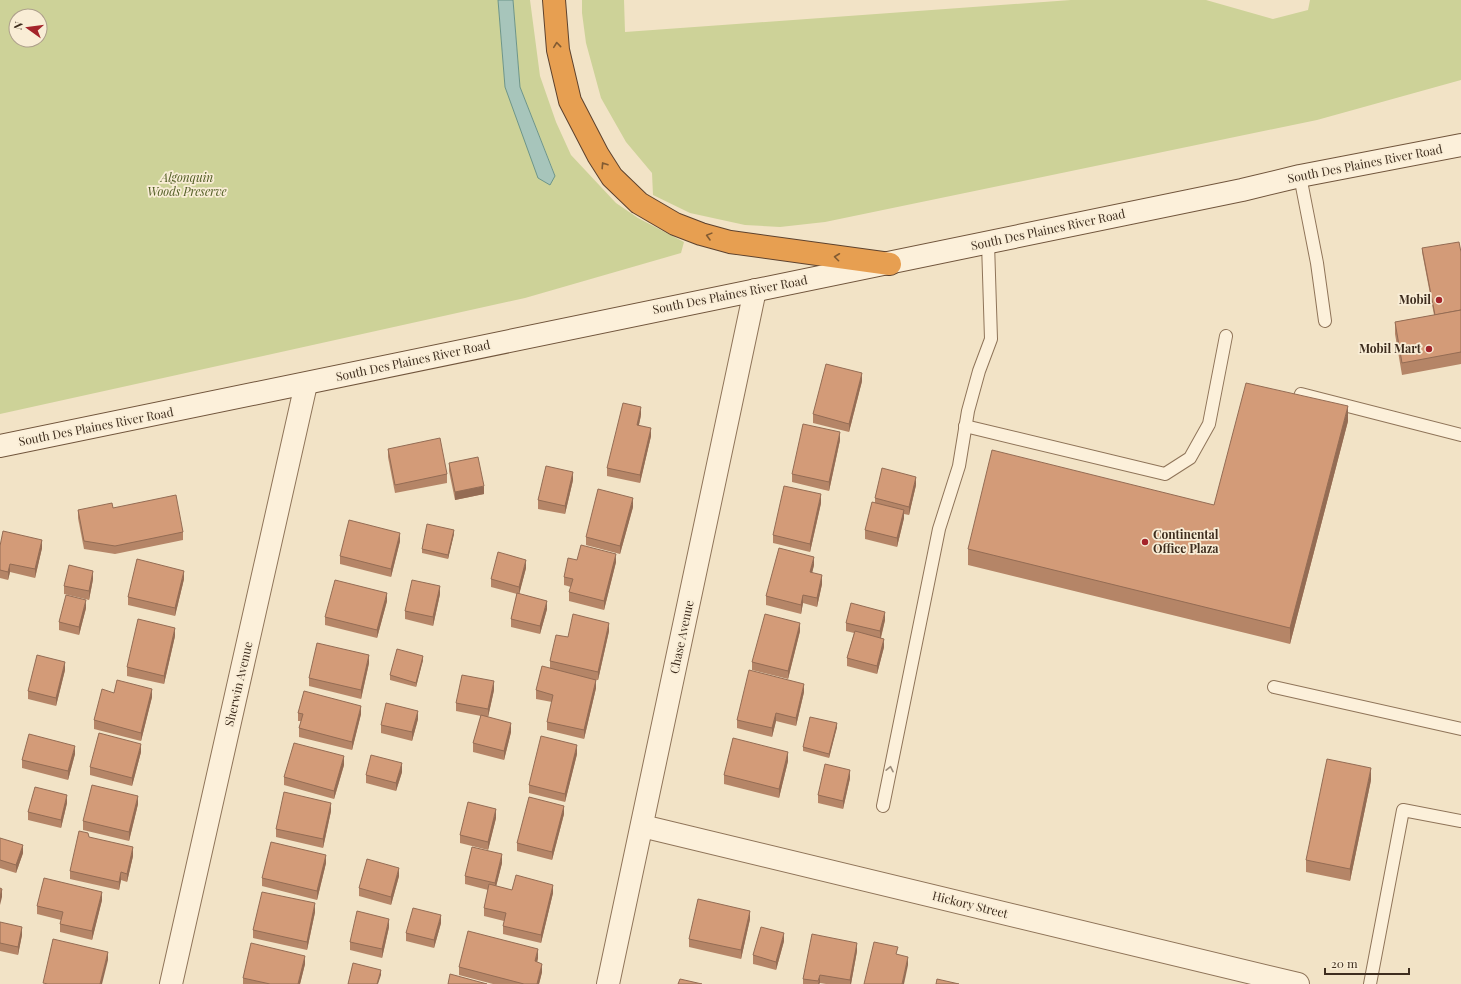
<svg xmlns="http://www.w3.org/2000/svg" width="1461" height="984" viewBox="0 0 1461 984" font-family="'Playfair Display',serif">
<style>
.green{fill:#cdd298;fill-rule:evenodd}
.water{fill:#a7c5bb;stroke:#6d9589}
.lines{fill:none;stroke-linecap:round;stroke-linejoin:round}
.service-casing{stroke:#8f7459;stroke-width:14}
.minor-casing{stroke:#8f7459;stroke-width:24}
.secondary-casing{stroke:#71553c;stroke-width:24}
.motorway-casing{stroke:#5d422e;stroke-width:24}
.service{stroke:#fcf0da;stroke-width:12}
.minor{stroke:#fcf0da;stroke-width:22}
.secondary{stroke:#fcf0da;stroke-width:22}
.motorway{stroke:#e79f51;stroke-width:22}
.wall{fill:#b58567}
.shaded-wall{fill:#946c54}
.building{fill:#d39b78;stroke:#946c54}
.oneway{stroke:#825b32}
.oneway2{stroke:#9d8e7c}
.poi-dot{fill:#a4242a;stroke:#f9edd6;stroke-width:1.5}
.labels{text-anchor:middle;stroke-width:3.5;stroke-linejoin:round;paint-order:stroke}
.street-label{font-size:12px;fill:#3e2d1e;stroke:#f9edd6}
.park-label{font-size:12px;font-style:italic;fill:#505c23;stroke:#f9edd6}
.poi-label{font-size:12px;font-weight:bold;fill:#3e2d1e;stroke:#f9edd6;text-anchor:end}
</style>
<rect width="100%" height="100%" fill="#f2e3c6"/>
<g class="green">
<path d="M0 0H498L505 87 555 175 520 87 513 0H530L540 76 556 122 571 155 616 203 638 218 684 242 681 253 525 298 0 414ZM16 16H40V40H16Z"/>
<polygon points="582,0 624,0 625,32 1071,0 1206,0 1273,19 1308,10 1310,0 1461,0 1461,80 1317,120 825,222 780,227 745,225 690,213 653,195 652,173 626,142 601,98 586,43 582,13"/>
</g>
<polygon class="water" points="498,0 513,0 520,87 555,176 550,185 538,178 505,87"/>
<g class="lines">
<defs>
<g id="service">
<polyline points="1300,176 1317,263 1325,321"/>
<polyline points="1295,409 1301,394 1461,435"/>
<polyline points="965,426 1165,474 1190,458 1209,424 1226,336"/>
<polyline points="1274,687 1461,729"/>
<polyline points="883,806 939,529 959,466 968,411 979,371 991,339 988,243"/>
<polyline points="1370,984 1403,810 1461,821"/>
</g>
<g id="minor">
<polyline points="642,826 1298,984"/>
<polyline points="171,984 306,384"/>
<polyline points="608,984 755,290"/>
</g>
<polyline id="secondary" points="0,446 1242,190 1300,176 1461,145"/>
<polyline id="motorway" points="554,0 558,50 570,101 598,155 612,177 639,203 675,224 701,234 730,242 890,264"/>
</defs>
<use href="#service" class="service-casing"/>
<use href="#minor" class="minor-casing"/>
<use href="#secondary" class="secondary-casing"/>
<use href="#motorway" class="motorway-casing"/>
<use href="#service" class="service"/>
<use href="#minor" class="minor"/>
<use href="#secondary" class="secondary"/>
<use href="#motorway" class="motorway"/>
</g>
<g class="wall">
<polygon points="1422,248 1461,252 1461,364 1402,375 1395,334 1395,322 1434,315 1422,252"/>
<polygon points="862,381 849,432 813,423 813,414"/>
<polygon points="641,415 639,425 651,436 640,483 607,476 607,468"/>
<polygon points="1348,421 1290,644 968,565 968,549 1214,505"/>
<polygon points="840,440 829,491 792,482 792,474"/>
<polygon points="388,449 447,474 447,483 395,493 388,457"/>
<polygon points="449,463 484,494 455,500 449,471"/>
<polygon points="573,480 565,514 538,509 538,500"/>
<polygon points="916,485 909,515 904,514 904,518 897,547 865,539 865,530 875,503 875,498"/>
<polygon points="821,503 810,552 773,543 773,535"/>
<polygon points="633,507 620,554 586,545 586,537"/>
<polygon points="113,508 183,532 183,540 115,554 84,549 78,518 78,510"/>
<polygon points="454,534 448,559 422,553 422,549"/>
<polygon points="400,541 391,577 340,564 340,556"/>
<polygon points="0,546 42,548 35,578 10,572 8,580 0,578"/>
<polygon points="577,560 616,562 604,610 569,601 569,592 571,587 564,585 564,577"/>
<polygon points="814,565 812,573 822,584 817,607 803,603 801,614 766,605 766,596"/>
<polygon points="526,568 519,594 547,609 540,634 511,627 511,619 517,594 491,587 491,579"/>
<polygon points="93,579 89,600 64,594 64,586"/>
<polygon points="184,579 175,616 128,605 128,597"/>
<polygon points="440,594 433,626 405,619 405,611"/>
<polygon points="387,601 377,638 325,625 325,617"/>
<polygon points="86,608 79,635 59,630 59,622"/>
<polygon points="885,620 881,638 884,647 877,674 847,666 847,658 854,633 846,631 846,623"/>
<polygon points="609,631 598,680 596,680 596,688 584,739 547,730 547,722 552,702 536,699 536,690 550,668 550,661 568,637"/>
<polygon points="800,631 788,679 752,670 752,662"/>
<polygon points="175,636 164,684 127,676 127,667"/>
<polygon points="423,660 416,687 390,680 390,675"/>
<polygon points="369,663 361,699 309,686 309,678"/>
<polygon points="65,670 56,706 28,699 28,691"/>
<polygon points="494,690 488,717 511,732 504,760 473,752 473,743 481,716 456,711 456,703"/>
<polygon points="804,692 796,726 776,721 772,737 737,728 737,720"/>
<polygon points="114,693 152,697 141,741 94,729 94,720"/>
<polygon points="298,713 361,714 352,750 299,737 299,728 301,721 298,721"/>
<polygon points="418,719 412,741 381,733 381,725"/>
<polygon points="837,727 829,758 803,751 803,747"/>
<polygon points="141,752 132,786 90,775 90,767"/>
<polygon points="75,754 68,780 22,768 22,760"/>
<polygon points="577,754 565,802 529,793 529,785"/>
<polygon points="788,761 779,798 724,784 724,775"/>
<polygon points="344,765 334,799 284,785 284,777"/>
<polygon points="402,772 396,791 366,783 366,775"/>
<polygon points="850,778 843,809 818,803 818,795"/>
<polygon points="1371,780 1350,881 1306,872 1306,860"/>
<polygon points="67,803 61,828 28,820 28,812"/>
<polygon points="138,804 129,841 83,830 83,821"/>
<polygon points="331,811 323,848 276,837 276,829"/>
<polygon points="564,814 552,860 517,851 517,843"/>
<polygon points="496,818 488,850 460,843 460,835"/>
<polygon points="0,838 23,853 16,873 0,868"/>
<polygon points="133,856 127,882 121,880 119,890 70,879 70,871"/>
<polygon points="326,863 317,900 262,886 262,878"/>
<polygon points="502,863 496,886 512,890 553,893 541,943 503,934 503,926 504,921 484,916 484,908 488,890 465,884 465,876"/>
<polygon points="399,876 391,905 359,896 359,888"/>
<polygon points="102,900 92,940 60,932 60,924 61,920 37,914 37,906"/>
<polygon points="315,912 307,950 253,938 253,930"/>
<polygon points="750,919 741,959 689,947 689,939"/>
<polygon points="0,922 22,935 18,955 0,951"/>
<polygon points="441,923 434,948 406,941 406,933"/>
<polygon points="389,927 382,958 350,950 350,942"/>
<polygon points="784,941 776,970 753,964 753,955"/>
<polygon points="857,951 851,984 826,984 820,983 819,984 803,984 803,979"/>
<polygon points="538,958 537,962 542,972 539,984 493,984 459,975 459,967"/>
<polygon points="305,964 300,984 243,984 243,978"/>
</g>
<g class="shaded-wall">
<polygon points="862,373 862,381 849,432 849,424"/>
<polygon points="1348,406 1348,421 1290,644 1290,628"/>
<polygon points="641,407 641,415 637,433 637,425"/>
<polygon points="651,428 651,436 640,483 640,475"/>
<polygon points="840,432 840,440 829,491 829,482"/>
<polygon points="573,472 573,480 565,514 565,506"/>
<polygon points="916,477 916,485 909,515 909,507"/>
<polygon points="484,486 484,494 455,500 455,492"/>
<polygon points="821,494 821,503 810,552 810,544"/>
<polygon points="633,498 633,507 620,554 620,546"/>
<polygon points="904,510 904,518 897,547 897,538"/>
<polygon points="454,530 454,534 448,559 448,555"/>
<polygon points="400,533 400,541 391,577 391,569"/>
<polygon points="42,540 42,548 35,578 35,569"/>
<polygon points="616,554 616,562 604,610 604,601"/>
<polygon points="814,557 814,565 810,581 810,572"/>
<polygon points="526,560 526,568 519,595 519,587"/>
<polygon points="10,564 10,572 8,580 8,572"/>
<polygon points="93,571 93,579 89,600 89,591"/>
<polygon points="184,571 184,579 175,616 175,608"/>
<polygon points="822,575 822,584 817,607 817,598"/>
<polygon points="440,586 440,594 433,626 433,617"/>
<polygon points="387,593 387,601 377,638 377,630"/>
<polygon points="803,595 803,603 801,614 801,605"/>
<polygon points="86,600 86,608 79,635 79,627"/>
<polygon points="547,601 547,609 540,634 540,626"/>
<polygon points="885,612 885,620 880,640 880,631"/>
<polygon points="609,623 609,631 598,680 598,672"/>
<polygon points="800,623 800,631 788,679 788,671"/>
<polygon points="175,628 175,636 164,684 164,676"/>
<polygon points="884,639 884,647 877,674 877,666"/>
<polygon points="369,655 369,663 361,699 361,690"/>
<polygon points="423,656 423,660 416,687 416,683"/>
<polygon points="65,662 65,670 56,706 56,698"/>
<polygon points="596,680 596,688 584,739 584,730"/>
<polygon points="494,681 494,690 488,717 488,709"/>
<polygon points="804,684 804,692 796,726 796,718"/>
<polygon points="152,689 152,697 141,741 141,733"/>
<polygon points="361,706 361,714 352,750 352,742"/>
<polygon points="418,711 418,719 412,741 412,732"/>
<polygon points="776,713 776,721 772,737 772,728"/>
<polygon points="511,723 511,732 504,760 504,751"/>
<polygon points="837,723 837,727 829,758 829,754"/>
<polygon points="141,744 141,752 132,786 132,778"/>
<polygon points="577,745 577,754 565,802 565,794"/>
<polygon points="75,746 75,754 68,780 68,771"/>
<polygon points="788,752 788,761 779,798 779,789"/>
<polygon points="344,756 344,765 334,799 334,791"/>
<polygon points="402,763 402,772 396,791 396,783"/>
<polygon points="1371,768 1371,780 1350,881 1350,869"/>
<polygon points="850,770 850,778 843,809 843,801"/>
<polygon points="67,795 67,803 61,828 61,820"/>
<polygon points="138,796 138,804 129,841 129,832"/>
<polygon points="331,803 331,811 323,848 323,839"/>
<polygon points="564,806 564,814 552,860 552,852"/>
<polygon points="496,809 496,818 488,850 488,842"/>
<polygon points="23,845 23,853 16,873 16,865"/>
<polygon points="133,847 133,856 127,882 127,874"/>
<polygon points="502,854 502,863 495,891 495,883"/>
<polygon points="326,855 326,863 317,900 317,891"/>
<polygon points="399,868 399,876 391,905 391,897"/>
<polygon points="121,872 121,880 119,890 119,882"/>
<polygon points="553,885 553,893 541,943 541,935"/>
<polygon points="2,889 2,897 0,905 0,897"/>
<polygon points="102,892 102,900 92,940 92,931"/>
<polygon points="315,903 315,912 307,950 307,942"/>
<polygon points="750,911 750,919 741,959 741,950"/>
<polygon points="441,915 441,923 434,948 434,940"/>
<polygon points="389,919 389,927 382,958 382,949"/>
<polygon points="22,927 22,935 18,955 18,947"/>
<polygon points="784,933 784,941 776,970 776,962"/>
<polygon points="857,943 857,951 851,984 850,984 850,980"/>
<polygon points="538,949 538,958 535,970 535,961"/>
<polygon points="108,952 108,960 102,984 100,984"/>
<polygon points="305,956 305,964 300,984 298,984"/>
<polygon points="908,957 908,965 904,984 902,984"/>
<polygon points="542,964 542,972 539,984 537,984"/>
<polygon points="381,970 381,975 378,984 377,984"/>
<polygon points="820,975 820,983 819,984 818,984"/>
</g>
<g class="building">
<polygon points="1459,242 1461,252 1461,310 1435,315 1422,248"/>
<polygon points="1461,310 1461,352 1402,363 1395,322"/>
<polygon points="826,364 862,373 849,424 813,414"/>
<polygon points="1246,383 1348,406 1290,628 968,549 992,450 1214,505"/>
<polygon points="623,403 641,407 637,425 651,428 640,475 607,468"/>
<polygon points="803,424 840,432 829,482 792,474"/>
<polygon points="440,438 447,474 395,485 388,449"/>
<polygon points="478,457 484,486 455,492 449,463"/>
<polygon points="546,466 573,472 565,506 538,500"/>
<polygon points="882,468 916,477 909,507 875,498"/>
<polygon points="784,486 821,494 810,544 773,535"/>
<polygon points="598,489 633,498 620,546 586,537"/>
<polygon points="176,495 183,532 115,546 84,541 78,510 112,503 113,508"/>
<polygon points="872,502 904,510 897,538 865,530"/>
<polygon points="349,520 400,533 391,569 340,556"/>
<polygon points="427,524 454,530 448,555 422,549"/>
<polygon points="3,531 42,540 35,569 10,564 8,572 0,570 0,546"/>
<polygon points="581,545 616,554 604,601 569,592 573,579 564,577 568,558 577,560"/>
<polygon points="779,548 814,557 810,572 822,575 817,598 803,595 801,605 766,596"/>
<polygon points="498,552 526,560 519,587 491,579"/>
<polygon points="137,559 184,571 175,608 128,597"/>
<polygon points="69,565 93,571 89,591 64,586"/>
<polygon points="335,580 387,593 377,630 325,617"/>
<polygon points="412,580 440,586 433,617 405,611"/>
<polygon points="517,593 547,601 540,626 511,619"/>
<polygon points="66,595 86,600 79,627 59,622"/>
<polygon points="851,603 885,612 880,631 846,623"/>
<polygon points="573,614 609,623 598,672 550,661 556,635 568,637"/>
<polygon points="765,614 800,623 788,671 752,662"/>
<polygon points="138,619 175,628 164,676 127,667"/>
<polygon points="855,631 884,639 877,666 847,658"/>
<polygon points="317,643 369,655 361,690 309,678"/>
<polygon points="397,649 423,656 416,683 390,675"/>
<polygon points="37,655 65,662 56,698 28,691"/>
<polygon points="542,666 596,680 584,730 547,722 553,695 536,690"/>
<polygon points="749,670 804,684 796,718 776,713 772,728 737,720"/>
<polygon points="462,675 494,681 488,709 456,703"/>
<polygon points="117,680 152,689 141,733 94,720 102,689 114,693"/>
<polygon points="304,691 361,706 352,742 299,728 303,714 298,713"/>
<polygon points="386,703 418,711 412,732 381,725"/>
<polygon points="481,715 511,723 504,751 473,743"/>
<polygon points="810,717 837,723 829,754 803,747"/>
<polygon points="99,733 141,744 132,778 90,767"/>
<polygon points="29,734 75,746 68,771 22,760"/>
<polygon points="541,736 577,745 565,794 529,785"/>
<polygon points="733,738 788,752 779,789 724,775"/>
<polygon points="294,743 344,756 334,791 284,777"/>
<polygon points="371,755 402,763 396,783 366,775"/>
<polygon points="1327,759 1371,768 1350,869 1306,860"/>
<polygon points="825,764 850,770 843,801 818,795"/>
<polygon points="92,785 138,796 129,832 83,821"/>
<polygon points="35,787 67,795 61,820 28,812"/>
<polygon points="284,792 331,803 323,839 276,829"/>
<polygon points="529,797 564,806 552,852 517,843"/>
<polygon points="468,802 496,809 488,842 460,835"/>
<polygon points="79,831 88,833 89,837 133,847 127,874 121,872 119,882 70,871"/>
<polygon points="0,838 23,845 16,865 0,860"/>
<polygon points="271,842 326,855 317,891 262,878"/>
<polygon points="472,847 502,854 495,883 465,876"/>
<polygon points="367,859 399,868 391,897 359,888"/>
<polygon points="516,875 553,885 541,935 503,926 506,913 484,908 489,884 512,890"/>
<polygon points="44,878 102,892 92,931 60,924 63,912 37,906"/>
<polygon points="0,888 2,889 0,897"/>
<polygon points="262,892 315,903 307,942 253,930"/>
<polygon points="698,899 750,911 741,950 689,939"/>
<polygon points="413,908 441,915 434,940 406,933"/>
<polygon points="357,911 389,919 382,949 350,942"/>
<polygon points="0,922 22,927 18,947 0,943"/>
<polygon points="761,927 784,933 776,962 753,955"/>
<polygon points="468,931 538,949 535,961 542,964 537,984 524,984 459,967"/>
<polygon points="812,934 857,943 850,980 820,975 818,981 803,979"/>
<polygon points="53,939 108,952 100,984 48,984 43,983"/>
<polygon points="874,942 898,947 896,954 908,957 902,984 864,984"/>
<polygon points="251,943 305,956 298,984 270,984 243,978"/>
<polygon points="353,963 381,970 377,984 348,984"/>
<polygon points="450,974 487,984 448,984"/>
<polygon points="680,979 702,984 678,984"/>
<polygon points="937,979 959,984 936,984"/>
</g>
<defs><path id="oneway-chevron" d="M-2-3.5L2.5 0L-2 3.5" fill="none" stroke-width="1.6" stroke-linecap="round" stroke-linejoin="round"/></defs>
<g class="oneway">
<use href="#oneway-chevron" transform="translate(557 45) rotate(-96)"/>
<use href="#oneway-chevron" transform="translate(604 165) rotate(-123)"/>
<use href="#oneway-chevron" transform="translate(709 236) rotate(-165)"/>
<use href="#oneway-chevron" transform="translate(837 257) rotate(-173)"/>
</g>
<use class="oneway2" href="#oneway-chevron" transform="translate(890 769) rotate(-78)"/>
<g class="poi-dot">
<circle cx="1439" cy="300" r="4"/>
<circle cx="1429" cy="349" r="4"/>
<circle cx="1145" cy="542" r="4"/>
</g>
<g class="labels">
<g class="street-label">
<text transform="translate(1365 164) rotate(-11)" y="4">South Des Plaines River Road</text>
<text transform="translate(1048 230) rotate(-12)" y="4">South Des Plaines River Road</text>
<text transform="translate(730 295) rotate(-11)" y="4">South Des Plaines River Road</text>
<text transform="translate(413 361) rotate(-12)" y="4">South Des Plaines River Road</text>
<text transform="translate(96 427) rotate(-11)" y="4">South Des Plaines River Road</text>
<text transform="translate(682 637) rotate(-78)" y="4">Chase Avenue</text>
<text transform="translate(239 684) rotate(-77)" y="4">Sherwin Avenue</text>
<text transform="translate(970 905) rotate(14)" y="4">Hickory Street</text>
</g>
<g class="park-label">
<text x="187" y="182">Algonquin<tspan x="187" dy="14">Woods Preserve</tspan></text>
</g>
<g class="poi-label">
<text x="1431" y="304">Mobil</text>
<text x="1421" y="353">Mobil Mart</text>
<text x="1153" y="539" text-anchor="start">Continental<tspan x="1153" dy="14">Office Plaza</tspan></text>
</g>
</g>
<g transform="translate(28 28) rotate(284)"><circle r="19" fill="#f9edd6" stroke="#aea08c"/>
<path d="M0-3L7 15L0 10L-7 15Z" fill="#a4242a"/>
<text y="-6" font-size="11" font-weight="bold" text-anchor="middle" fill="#3e2d1e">N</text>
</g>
<path d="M1325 968v6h84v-6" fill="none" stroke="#3e2d1e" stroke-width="2"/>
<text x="1331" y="968" font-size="12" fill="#3e2d1e" stroke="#f9edd6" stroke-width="3" paint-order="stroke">20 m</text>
</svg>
